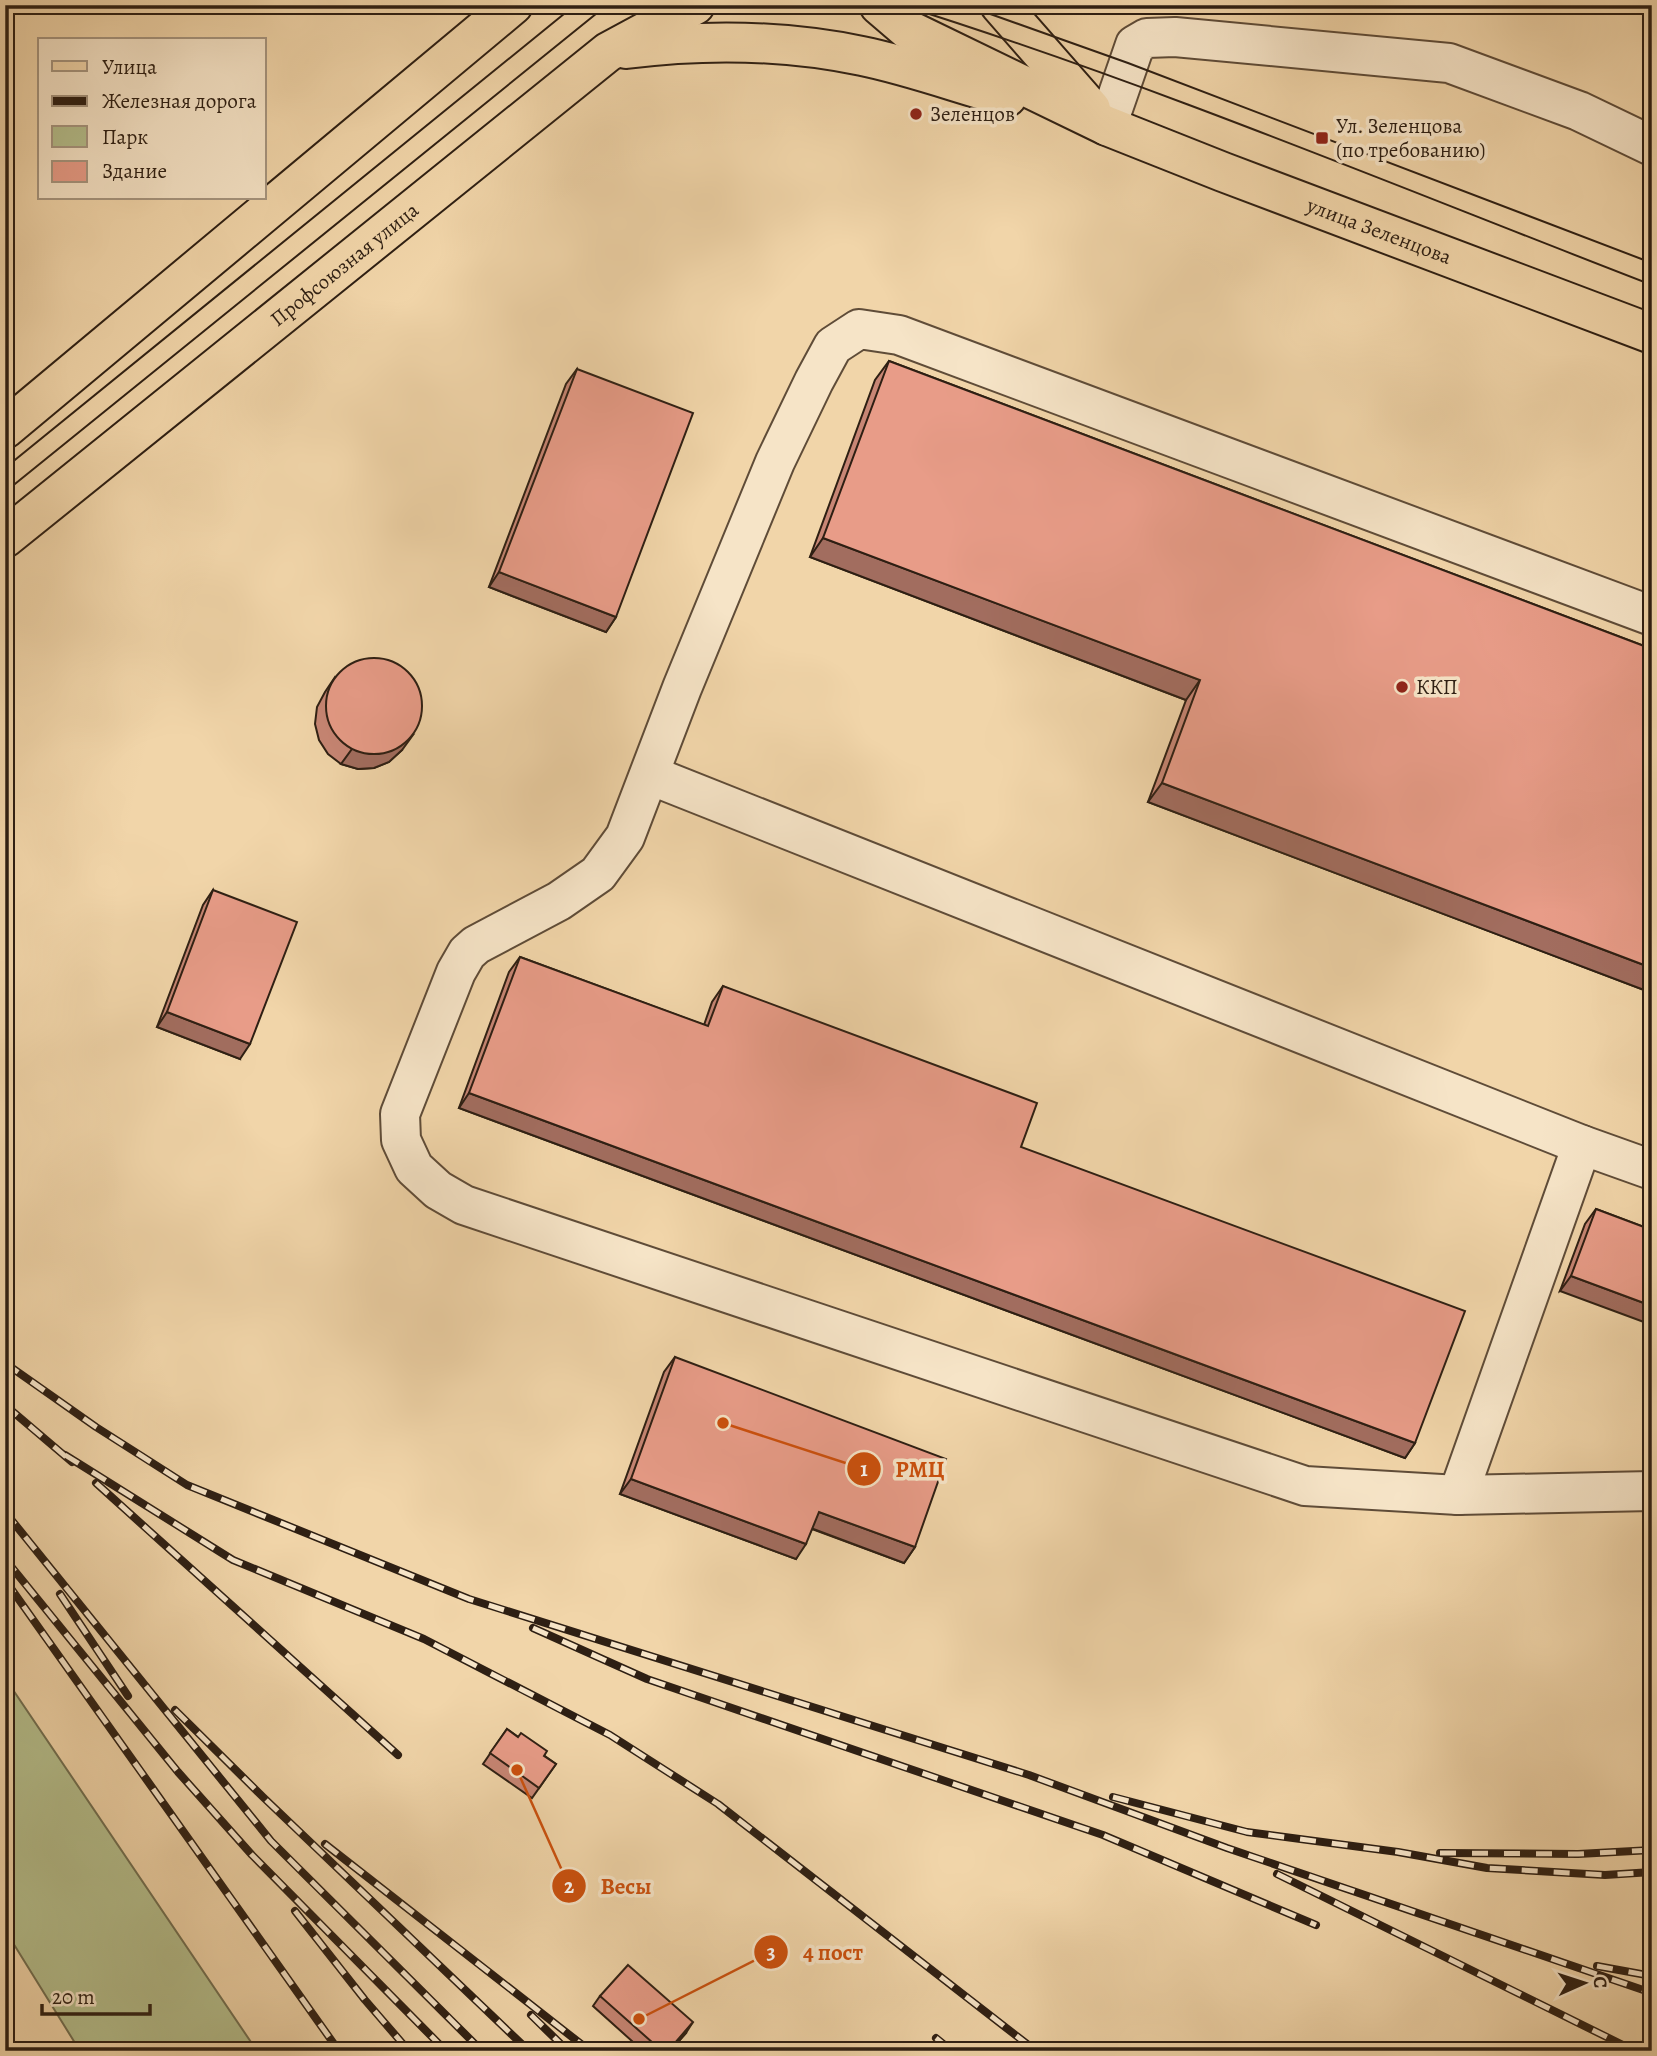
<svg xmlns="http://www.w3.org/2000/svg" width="1657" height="2056" viewBox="0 0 1657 2056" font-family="Alegreya,serif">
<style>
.green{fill:#b4be8c;stroke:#716e50;stroke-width:2}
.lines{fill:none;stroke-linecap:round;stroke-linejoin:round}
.minor-casing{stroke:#5f4c38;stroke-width:42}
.major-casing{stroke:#2e1f13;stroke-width:42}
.minor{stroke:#f6e4c7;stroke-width:38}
.major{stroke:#f1d5a9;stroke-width:38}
.tram{stroke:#2e1f13;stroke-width:2}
.rail-casing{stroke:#2e1f13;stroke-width:8}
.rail{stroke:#f6e4c7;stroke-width:5;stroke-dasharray:16;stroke-linecap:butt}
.wall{fill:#c88675;stroke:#2e1f13;stroke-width:2}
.shaded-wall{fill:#a26d5f;stroke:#2e1f13;stroke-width:2}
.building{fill:#e89c88;stroke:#2e1f13;stroke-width:2}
.poi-dot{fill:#8f2418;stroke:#f6e4c7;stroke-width:2.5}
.labels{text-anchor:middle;stroke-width:7;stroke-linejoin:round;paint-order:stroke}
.poi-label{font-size:21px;fill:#2e1f13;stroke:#f6e4c7;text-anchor:start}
.street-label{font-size:21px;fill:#2e1f13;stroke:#f6e4c7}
.leader{fill:none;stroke:#cc500d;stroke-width:2.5}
.callout-dot{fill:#cc500d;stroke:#f6e4c7;stroke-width:2.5}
.mark-label{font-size:21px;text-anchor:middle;font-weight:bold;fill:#fff}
.callout-label{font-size:23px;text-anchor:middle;font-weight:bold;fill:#cc500d;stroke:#f6e4c7;stroke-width:7;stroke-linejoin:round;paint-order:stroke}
</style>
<rect width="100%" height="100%" fill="#f1d5a9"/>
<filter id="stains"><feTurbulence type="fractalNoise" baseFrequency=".00286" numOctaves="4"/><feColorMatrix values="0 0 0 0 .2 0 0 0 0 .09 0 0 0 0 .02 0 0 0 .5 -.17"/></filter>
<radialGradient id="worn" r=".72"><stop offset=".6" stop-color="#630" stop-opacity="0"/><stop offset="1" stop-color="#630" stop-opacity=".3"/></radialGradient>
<polygon class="green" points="5,1678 257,2051 80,2051 5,1930"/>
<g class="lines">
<defs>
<g id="minor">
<polyline points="1107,126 1135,45 1147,38 1175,37 1449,63 1579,111 1652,146"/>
<polyline points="1652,616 899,335 859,329 833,346 814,381 775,462 682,688 625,837 598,874 559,901 476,945 467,953 456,972 400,1114 401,1140 414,1168 438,1190 464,1205 1305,1486 1458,1495 1652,1491"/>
<polyline points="650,775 1582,1145 1652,1170"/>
<polyline points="1458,1495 1582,1145"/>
</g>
<g id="major">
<path id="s1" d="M879 5 907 29 1107 126 1223 172 1652 334"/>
<polyline points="1000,5 1091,109"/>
<path d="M626 49C704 39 785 40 862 56 911 66 959 84 1007 97"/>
<polyline points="5,429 513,5"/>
<path id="s2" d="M5 538 608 52 695 5"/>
</g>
</defs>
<use href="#minor" class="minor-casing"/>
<use href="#major" class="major-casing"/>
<use href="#minor" class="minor"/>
<use href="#major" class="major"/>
<g class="tram">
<path d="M901 5C1156 85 1403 189 1652 285"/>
<polyline points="965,5 1128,63 1652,263"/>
<polyline points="5,468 575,5"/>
<polyline points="5,492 607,5"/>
</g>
<defs>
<g id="rail">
<polyline points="5,1363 96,1427 187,1485 469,1599 1029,1775 1227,1848 1652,1993"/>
<polyline points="5,1405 72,1462"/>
<polyline points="65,1455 233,1560 424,1639 610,1735 718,1804 1036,2051"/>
<polyline points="96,1483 398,1755"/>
<polyline points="5,1512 271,1841 482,2051"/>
<polyline points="5,1559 178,1772 252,1855 446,2051"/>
<polyline points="5,1580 339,2051"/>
<polyline points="60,1594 128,1696"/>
<polyline points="533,1628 647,1679 1103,1835 1316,1925"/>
<polyline points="175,1710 263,1797 529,2051"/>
<polyline points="1113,1797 1247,1832 1398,1852 1487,1868 1605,1875 1652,1872"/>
<polyline points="325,1844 590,2051"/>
<polyline points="1440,1853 1578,1854 1652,1850"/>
<polyline points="1277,1874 1635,2051"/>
<polyline points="295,1911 365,2000 409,2051"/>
<polyline points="1597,1966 1652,1976"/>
<polyline points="531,2015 568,2051"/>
<polyline points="936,2038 952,2051"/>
</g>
</defs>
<use href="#rail" class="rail-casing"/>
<use href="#rail" class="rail"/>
</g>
<g class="wall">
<polygon points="889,361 1652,649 1652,993 1148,802 1186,700 810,557 875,380"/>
<polygon points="577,369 616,617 606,632 489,587 566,384"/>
<polygon points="335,677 402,750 389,762 374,768 358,769 341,764 328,754 319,740 315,724 317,707 325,692"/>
<polygon points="213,890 240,1059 157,1027 203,905"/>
<polygon points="520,957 704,1025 712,1002 723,986 1021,1147 1415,1443 1405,1458 459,1108 509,972"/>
<polygon points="1596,1209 1652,1230 1560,1291 1585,1224"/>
<polygon points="675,1357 915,1547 904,1563 812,1529 796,1559 620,1494 664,1372"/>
<polygon points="507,1729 556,1764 532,1798 483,1764"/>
<polygon points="600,1996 686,2033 670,2051 643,2051 593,2006"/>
</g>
<g class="shaded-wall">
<polygon points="823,538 1200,680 1186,700 810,557"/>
<polygon points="499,572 616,617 606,632 489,587"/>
<polygon points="413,735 402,750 389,762 374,768 358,769 341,764 352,749"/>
<polygon points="1162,783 1652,968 1652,993 1148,802"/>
<polygon points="167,1012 250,1044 240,1059 157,1027"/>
<polygon points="469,1093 1415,1443 1405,1458 459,1108"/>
<polygon points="1571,1276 1652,1306 1652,1325 1560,1291"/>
<polygon points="631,1479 806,1544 796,1559 620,1494"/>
<polygon points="819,1512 915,1547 904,1563 808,1527"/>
<polygon points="693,2022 686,2033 670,2051 668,2051"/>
</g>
<g class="building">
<polygon points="889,361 1652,649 1652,968 1162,783 1200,680 823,538"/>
<polygon points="577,369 693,413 616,617 499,572"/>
<circle cx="374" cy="706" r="48"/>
<polygon points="213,890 297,922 250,1044 167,1012"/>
<polygon points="520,957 708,1026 723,986 1037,1103 1021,1147 1465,1311 1415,1443 469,1093"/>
<polygon points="1596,1209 1652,1230 1652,1306 1571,1276"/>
<polygon points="675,1357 946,1459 915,1547 819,1512 806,1544 631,1479"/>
<polygon points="507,1729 518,1737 521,1733 547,1751 544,1756 556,1764 539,1788 490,1753"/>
<polygon points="628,1965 693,2022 668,2051 662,2051 600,1996"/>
</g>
<g class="poi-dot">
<circle cx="916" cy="114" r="7"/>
<rect x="1315" y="131" width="14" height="14" rx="3.5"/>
<circle cx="1402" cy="687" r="7"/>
</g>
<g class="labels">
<g class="poi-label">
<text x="930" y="121">Зеленцов</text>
<text x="1336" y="133">Ул. Зеленцова<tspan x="1336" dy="24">(по требованию)</tspan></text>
<text x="1416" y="694">ККП</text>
</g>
<g class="street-label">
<text dy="7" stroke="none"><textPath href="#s1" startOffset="551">улица Зеленцова</textPath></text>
<text dy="7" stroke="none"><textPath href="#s2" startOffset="436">Профсоюзная улица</textPath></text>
</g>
</g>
<path class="leader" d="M723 1423L864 1469M517 1770L569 1886M639 2019L771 1952"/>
<g class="callout-dot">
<circle cx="723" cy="1423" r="7"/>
<circle cx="517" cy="1770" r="7"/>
<circle cx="639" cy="2019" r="7"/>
<circle cx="864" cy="1469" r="18"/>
<circle cx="569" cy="1886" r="18"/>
<circle cx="771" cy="1952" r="18"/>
</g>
<g class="mark-label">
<text x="864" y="1476">1</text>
<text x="569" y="1893">2</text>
<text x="771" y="1959">3</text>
</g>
<g class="callout-label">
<text x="920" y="1477">РМЦ</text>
<text x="626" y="1894">Весы</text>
<text x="833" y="1960">4 пост</text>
</g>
<rect width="1657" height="2056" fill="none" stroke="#f1d5a9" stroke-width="28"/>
<rect x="7" y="7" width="1643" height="2042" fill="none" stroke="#2e1f13" stroke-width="3.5"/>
<rect x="14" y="14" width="1629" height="2028" fill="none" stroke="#2e1f13" stroke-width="2"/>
<rect x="38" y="38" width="228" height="161" fill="#f6e4c7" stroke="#a6957f" stroke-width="2"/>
<rect x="52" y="61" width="35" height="10" fill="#f1d5a9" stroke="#a6957f" stroke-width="2"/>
<text x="102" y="74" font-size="21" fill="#2e1f13">Улица</text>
<rect x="52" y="96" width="35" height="10" fill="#2e1f13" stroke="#a6957f" stroke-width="2"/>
<text x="102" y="108" font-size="21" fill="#2e1f13">Железная дорога</text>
<rect x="52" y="126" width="35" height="21" fill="#b4be8c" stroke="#a6957f" stroke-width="2"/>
<text x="102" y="144" font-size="21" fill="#2e1f13">Парк</text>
<rect x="52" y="161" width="35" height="21" fill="#e89c88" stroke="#a6957f" stroke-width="2"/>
<text x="102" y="178" font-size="21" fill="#2e1f13">Здание</text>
<g transform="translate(1584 1983) rotate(87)" stroke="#f6e4c7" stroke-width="5" paint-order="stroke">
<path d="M0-5L12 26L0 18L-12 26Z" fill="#2e1f13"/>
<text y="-10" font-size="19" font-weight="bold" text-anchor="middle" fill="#2e1f13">С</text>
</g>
<path d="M42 2004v10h108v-10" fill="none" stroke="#2e1f13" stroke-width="3.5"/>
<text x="52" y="2004" font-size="21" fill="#2e1f13" stroke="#f6e4c7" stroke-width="5" paint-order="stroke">20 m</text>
<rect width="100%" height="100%" filter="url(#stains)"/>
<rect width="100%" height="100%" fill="url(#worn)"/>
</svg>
